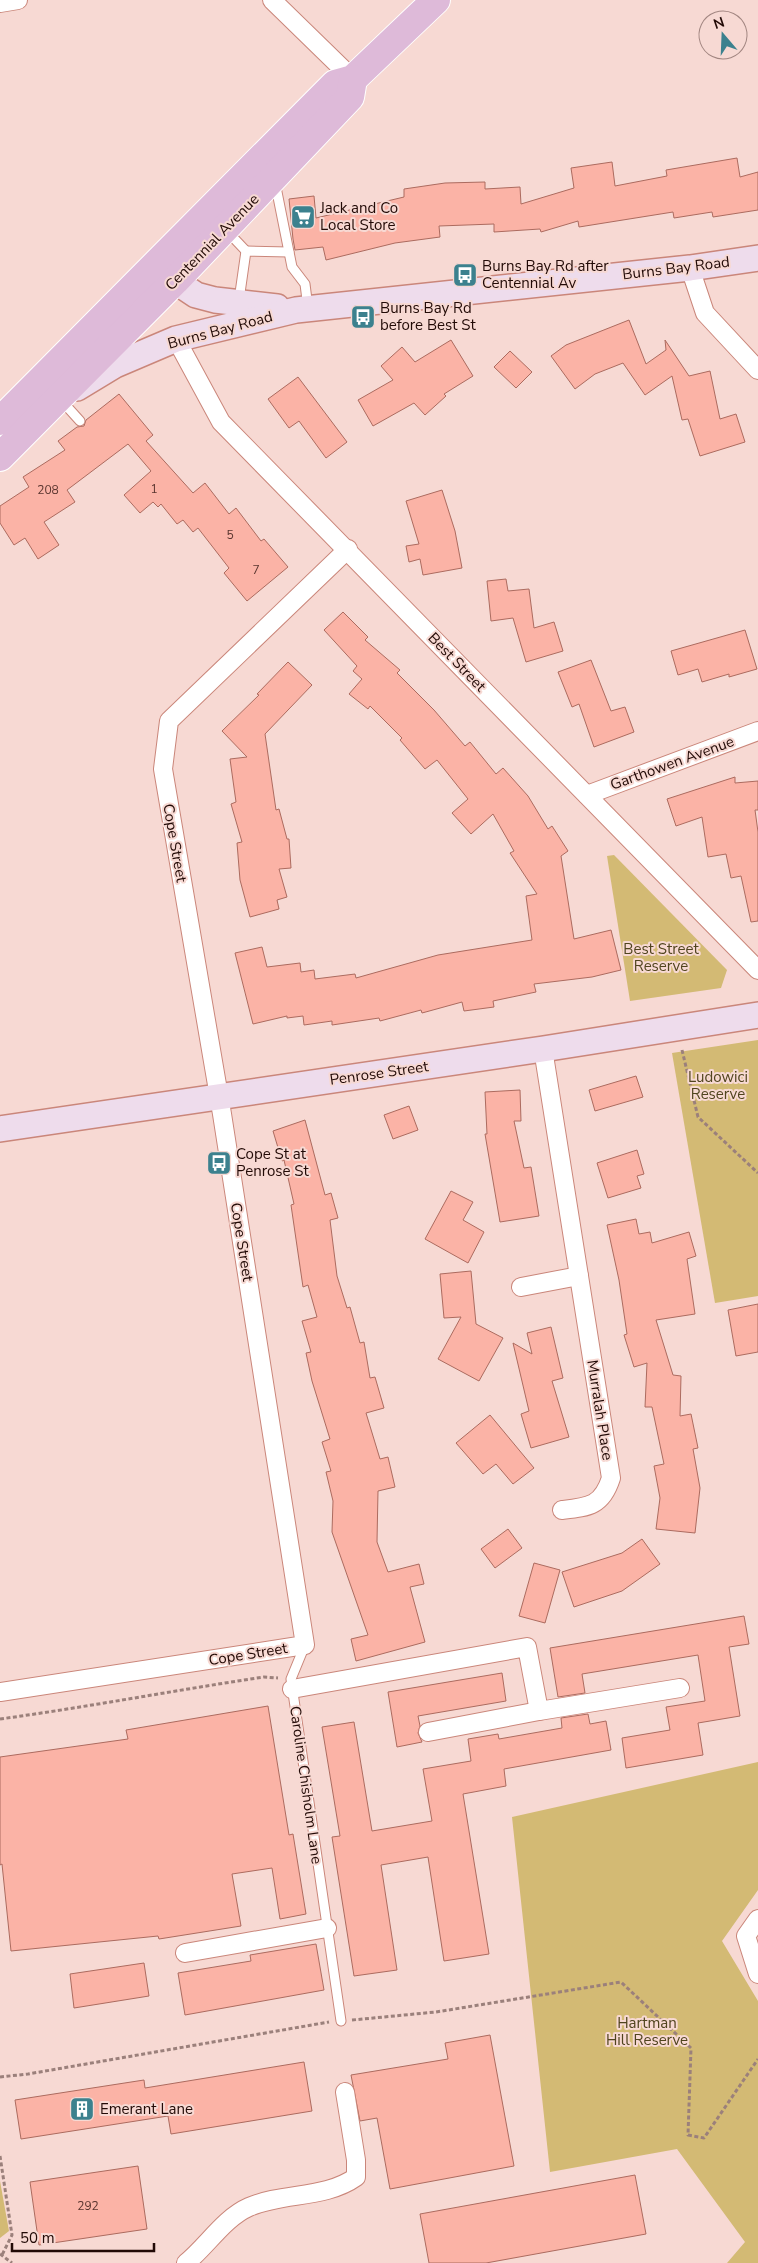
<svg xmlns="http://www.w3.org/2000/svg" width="758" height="2263" viewBox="0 0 758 2263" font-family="'Nunito Sans',sans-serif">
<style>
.green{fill:#d3ba74}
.building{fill:#fbb3a6;stroke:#ac6b5f}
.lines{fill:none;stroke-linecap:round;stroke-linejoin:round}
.lane-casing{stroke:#ca867a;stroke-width:11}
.street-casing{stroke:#ca867a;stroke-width:20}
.secondary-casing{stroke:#ca867a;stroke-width:28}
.primary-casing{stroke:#fff;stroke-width:30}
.path{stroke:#9b807b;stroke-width:3;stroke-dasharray:4 2.5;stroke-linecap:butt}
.lane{stroke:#fff;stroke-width:9}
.street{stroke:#fff;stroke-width:18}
.secondary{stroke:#eedcec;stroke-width:25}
.primary{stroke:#debad9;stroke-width:28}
.labels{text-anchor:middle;stroke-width:4;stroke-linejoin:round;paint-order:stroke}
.number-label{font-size:12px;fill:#58342e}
.poi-label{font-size:15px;fill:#220a06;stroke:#f7d9d3;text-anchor:start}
.street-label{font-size:15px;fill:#220a06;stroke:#f7d9d3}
.park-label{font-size:15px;fill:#50441e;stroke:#f7d9d3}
</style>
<rect width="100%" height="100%" fill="#f7d9d3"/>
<g class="green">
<polygon points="614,855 727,970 721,988 630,1001 607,856"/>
<polygon points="758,1040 758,1296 715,1303 672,1053"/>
<polygon points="758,1762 758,1890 722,1941 758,2001 758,2263 727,2263 745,2242 677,2149 550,2172 512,1817"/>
<polygon points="0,2181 9,2231 0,2238"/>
</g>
<g class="building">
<polygon points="737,158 740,177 758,172 758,210 713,217 712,212 674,218 673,212 579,227 578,221 541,232 540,229 494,232 494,224 439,226 440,237 395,243 326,260 323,247 295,250 293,239 289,199 314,196 316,218 404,197 404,189 445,183 485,182 485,189 520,187 521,204 574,188 571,168 612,162 615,186 667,176 666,170"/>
<polygon points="629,320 646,364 666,350 665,340 689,376 710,371 720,419 736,414 745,442 700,456 688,419 682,420 672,376 645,395 623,363 595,374 575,389 551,356 566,345"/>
<polygon points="451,340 473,376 444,394 446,396 425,415 414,403 373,426 358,400 393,380 381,366 402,347 415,362"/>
<polygon points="510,351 532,372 516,388 494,367"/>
<polygon points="298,377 347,442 326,458 299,421 289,428 268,399"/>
<polygon points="119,394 153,435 146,441 193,493 205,483 229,514 236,508 261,541 264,539 288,567 247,601 224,573 229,568 198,528 193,532 183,520 177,524 161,504 158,507 153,502 140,513 124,495 151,471 128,444 67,490 75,502 44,522 59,545 38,559 25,538 14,545 0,523 0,506 29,487 23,477 65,450 58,441 77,427 84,426 86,420"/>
<polygon points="442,490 455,531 462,568 423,575 420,559 409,562 406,546 419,544 406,501"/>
<polygon points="506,579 508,591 529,589 534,628 554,622 563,651 526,662 513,618 491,621 487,581"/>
<polygon points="343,612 368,637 365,640 400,670 397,673 434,710 465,746 470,742 496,774 503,768 528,796 548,829 552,826 568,851 561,856 574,939 611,930 621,970 592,977 534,984 536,992 493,1001 494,1007 464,1011 462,1002 422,1013 421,1010 380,1021 379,1018 332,1025 332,1021 304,1025 303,1016 287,1018 287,1016 253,1024 235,953 262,947 267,967 300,963 301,972 314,970 315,979 355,974 356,978 438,955 532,940 526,896 537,894 510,853 514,851 493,814 471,834 452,813 468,799 437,760 425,769 400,740 402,738 370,706 368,709 349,694 362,679 353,671 357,666 324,630"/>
<polygon points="745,630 757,669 729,677 729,674 702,682 698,669 678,675 671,651"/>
<polygon points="591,660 611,711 625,707 634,732 594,747 579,704 572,707 558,672"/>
<polygon points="288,662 312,685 265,734 276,810 279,809 287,839 289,839 291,868 279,869 287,897 277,900 279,909 250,917 240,880 237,843 242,842 231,804 236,802 230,759 247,757 222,731 259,695 257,694"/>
<polygon points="735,777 735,783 758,781 758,810 755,810 758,832 758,921 751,922 741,876 731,878 726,854 708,857 702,817 676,826 667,799"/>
<polygon points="636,1076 643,1097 595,1111 589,1090"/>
<polygon points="520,1090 521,1121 514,1121 524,1168 531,1167 539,1216 500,1222 485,1134 487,1134 485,1092"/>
<polygon points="409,1106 418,1130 393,1139 384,1115"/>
<polygon points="305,1120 325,1195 331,1193 338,1218 330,1220 337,1276 347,1308 350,1307 360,1343 364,1342 370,1378 375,1377 384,1408 366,1413 380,1459 388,1457 395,1487 378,1491 377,1542 388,1572 419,1564 424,1584 410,1587 425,1642 356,1661 351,1639 368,1635 332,1532 333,1501 326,1472 331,1471 322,1442 330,1439 312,1381 306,1353 311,1352 302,1321 317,1317 308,1285 303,1287 291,1205 294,1204 284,1160 282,1161 273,1131"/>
<polygon points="637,1150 644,1174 637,1176 641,1188 608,1198 597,1163"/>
<polygon points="451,1191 473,1202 463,1220 484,1232 468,1263 425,1239"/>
<polygon points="636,1219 639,1234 650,1232 652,1243 689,1232 696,1256 687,1259 695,1314 656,1320 673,1375 681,1376 680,1416 691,1414 698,1448 693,1449 700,1488 695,1533 656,1529 660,1498 654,1466 664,1464 652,1407 645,1407 647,1363 634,1367 624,1335 627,1334 619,1280 607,1225"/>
<polygon points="471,1271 476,1324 503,1338 479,1381 438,1359 461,1317 444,1318 440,1274"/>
<polygon points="758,1304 758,1352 736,1356 728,1310"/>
<polygon points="551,1327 563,1378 552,1381 569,1437 531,1448 521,1414 529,1411 513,1343 532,1354 527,1333"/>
<polygon points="490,1415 534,1468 513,1484 496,1464 483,1474 456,1443"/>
<polygon points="508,1529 522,1548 495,1568 481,1549"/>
<polygon points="642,1539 660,1564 622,1591 574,1607 562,1572 622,1553"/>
<polygon points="534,1563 560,1570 545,1623 519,1616"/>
<polygon points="744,1616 749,1644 729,1647 740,1716 698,1723 703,1755 626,1768 622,1738 670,1730 666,1707 705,1701 698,1655 582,1674 585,1693 558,1697 550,1648"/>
<polygon points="502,1673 506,1701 418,1716 420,1726 418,1733 422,1742 397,1747 388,1692"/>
<polygon points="268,1706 289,1835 293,1834 306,1914 280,1919 272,1868 232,1874 241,1926 159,1939 158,1936 11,1951 2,1864 0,1865 0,1757 128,1739 126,1730"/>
<polygon points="588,1714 590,1724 606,1721 611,1750 504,1769 506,1786 463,1794 489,1954 444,1961 428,1857 381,1865 397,1970 354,1976 332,1837 340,1836 322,1727 354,1722 372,1831 432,1821 423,1769 471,1761 468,1739 498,1734 499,1739 562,1728 561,1718"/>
<polygon points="316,1944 324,1990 185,2015 178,1973 251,1961 250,1955"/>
<polygon points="144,1963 149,1996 74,2008 70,1974"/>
<polygon points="490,2035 514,2166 390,2189 377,2118 360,2121 351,2075 448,2059 445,2043"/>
<polygon points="304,2062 312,2111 171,2134 168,2116 21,2139 15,2100 144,2080 145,2088"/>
<polygon points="138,2166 147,2229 39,2245 30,2182"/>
<polygon points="635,2175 646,2234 486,2263 429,2263 420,2214"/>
</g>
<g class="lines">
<defs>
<g id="lane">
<polyline points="275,182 292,267 305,284 308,308"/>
<polyline points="227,231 246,251"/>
<polyline points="239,300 246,251 289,252"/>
<polyline points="61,400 80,421"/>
<polyline points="305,1645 291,1679 341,2021"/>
</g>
<g id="street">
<polyline points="272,0 353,79"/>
<polyline points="0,3 18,0"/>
<polyline points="690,268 705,313 758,370"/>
<polyline points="176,339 221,422 758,970"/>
<polyline points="587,795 758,731"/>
<path d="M543 1049 611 1478C602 1506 589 1507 562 1510"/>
<polyline points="521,1287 579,1276"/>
<polyline points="292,1689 527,1647 539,1711 680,1688"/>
<polyline points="0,1692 305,1645 222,1114 163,769 169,721 348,549"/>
<polyline points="428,1732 539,1711"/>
<polyline points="758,1919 746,1936 758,1974"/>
<polyline points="185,1953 327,1928"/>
<path d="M186 2263C207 2246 224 2218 249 2207 284 2192 325 2199 356 2177V2160L345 2092"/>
</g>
<g id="secondary">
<polyline points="155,283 175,281 196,295 215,300 277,307"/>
<polyline points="77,388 115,365 176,339 296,310 690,268 758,258"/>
<polyline points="0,1129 543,1049 758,1015"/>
</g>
<g id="primary">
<polyline points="0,421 335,84 353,79 436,0"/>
<polyline points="0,457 175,281 350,97 353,79"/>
</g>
</defs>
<use href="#lane" class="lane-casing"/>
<use href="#street" class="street-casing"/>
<use href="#secondary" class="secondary-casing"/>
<use href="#primary" class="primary-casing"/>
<g class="path">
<polyline points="682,1050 698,1117 758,1173"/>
<path d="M0 1719C88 1707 176 1690 264 1677L278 1678"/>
<polyline points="352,2020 436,2012 621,1982 691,2048 688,2135 704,2138 758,2059"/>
<polyline points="0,2077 28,2074 329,2022"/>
<polyline points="0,2156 12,2235 2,2255"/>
<polyline points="0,2254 12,2263"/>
</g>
<use href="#lane" class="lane"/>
<use href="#street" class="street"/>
<use href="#secondary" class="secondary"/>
<use href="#primary" class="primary"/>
</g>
<defs>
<symbol id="supermarket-square" viewBox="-11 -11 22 22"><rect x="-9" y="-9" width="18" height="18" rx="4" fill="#3c818e" stroke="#f7d9d3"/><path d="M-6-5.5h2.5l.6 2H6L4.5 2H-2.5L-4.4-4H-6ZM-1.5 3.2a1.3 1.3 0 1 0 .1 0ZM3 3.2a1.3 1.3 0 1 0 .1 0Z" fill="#fff"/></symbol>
<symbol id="bus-square" viewBox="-11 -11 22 22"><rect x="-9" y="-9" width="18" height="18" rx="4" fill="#3c818e" stroke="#f7d9d3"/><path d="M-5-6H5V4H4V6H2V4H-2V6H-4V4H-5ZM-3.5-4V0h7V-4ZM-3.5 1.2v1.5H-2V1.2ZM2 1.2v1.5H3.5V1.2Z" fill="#fff"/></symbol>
<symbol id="building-square" viewBox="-11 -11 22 22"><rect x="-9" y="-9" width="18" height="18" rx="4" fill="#3c818e" stroke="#f7d9d3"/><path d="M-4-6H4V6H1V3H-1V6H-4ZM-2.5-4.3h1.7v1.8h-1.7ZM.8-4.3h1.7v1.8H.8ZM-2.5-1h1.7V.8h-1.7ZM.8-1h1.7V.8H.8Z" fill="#fff"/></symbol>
</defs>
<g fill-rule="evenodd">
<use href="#supermarket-square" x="289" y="203" width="28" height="28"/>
<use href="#bus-square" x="451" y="261" width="28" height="28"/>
<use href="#bus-square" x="349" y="303" width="28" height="28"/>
<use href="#bus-square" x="205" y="1149" width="28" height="28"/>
<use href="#building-square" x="68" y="2095" width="28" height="28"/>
</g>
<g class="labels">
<g class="number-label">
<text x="154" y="493">1</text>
<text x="48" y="494">208</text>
<text x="230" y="539">5</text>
<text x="256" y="574">7</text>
<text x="88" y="2210">292</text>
</g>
<g class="poi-label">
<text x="320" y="213">Jack and Co<tspan x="320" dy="17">Local Store</tspan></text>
<text x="482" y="271">Burns Bay Rd after<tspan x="482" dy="17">Centennial Av</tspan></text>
<text x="380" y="313">Burns Bay Rd<tspan x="380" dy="17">before Best St</tspan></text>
<text x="236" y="1159">Cope St at<tspan x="236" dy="17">Penrose St</tspan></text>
<text x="100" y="2114">Emerant Lane</text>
</g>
<g class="street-label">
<text transform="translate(212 242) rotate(-46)" y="5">Centennial Avenue</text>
<text transform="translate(676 268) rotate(-7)" y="5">Burns Bay Road</text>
<text transform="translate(220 330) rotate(-15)" y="5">Burns Bay Road</text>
<text transform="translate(457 662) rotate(46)" y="5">Best Street</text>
<text transform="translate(672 763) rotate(-20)" y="5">Garthowen Avenue</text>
<text transform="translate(175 843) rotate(80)" y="5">Cope Street</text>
<text transform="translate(379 1073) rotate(-8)" y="5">Penrose Street</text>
<text transform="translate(242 1242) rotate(81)" y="5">Cope Street</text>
<text transform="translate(600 1410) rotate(81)" y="5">Murralah Place</text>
<text transform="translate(248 1654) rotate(-9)" y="5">Cope Street</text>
<text transform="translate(306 1785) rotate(82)" y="5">Caroline Chisholm Lane</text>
</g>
<g class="park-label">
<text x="661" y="954">Best Street<tspan x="661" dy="17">Reserve</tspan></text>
<text x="718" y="1082">Ludowici<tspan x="718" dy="17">Reserve</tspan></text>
<text x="647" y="2028">Hartman<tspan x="647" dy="17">Hill Reserve</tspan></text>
</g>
</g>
<g transform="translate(723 35) rotate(341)"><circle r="24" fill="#f7d9d3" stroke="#a28681"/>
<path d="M0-4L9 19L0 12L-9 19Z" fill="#3c818e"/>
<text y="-8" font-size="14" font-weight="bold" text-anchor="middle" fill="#220a06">N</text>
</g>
<path d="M12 2243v8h142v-8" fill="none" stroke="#220a06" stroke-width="2.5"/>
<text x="20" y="2243" font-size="15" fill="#220a06" stroke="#f7d9d3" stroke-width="4" paint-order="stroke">50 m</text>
</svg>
